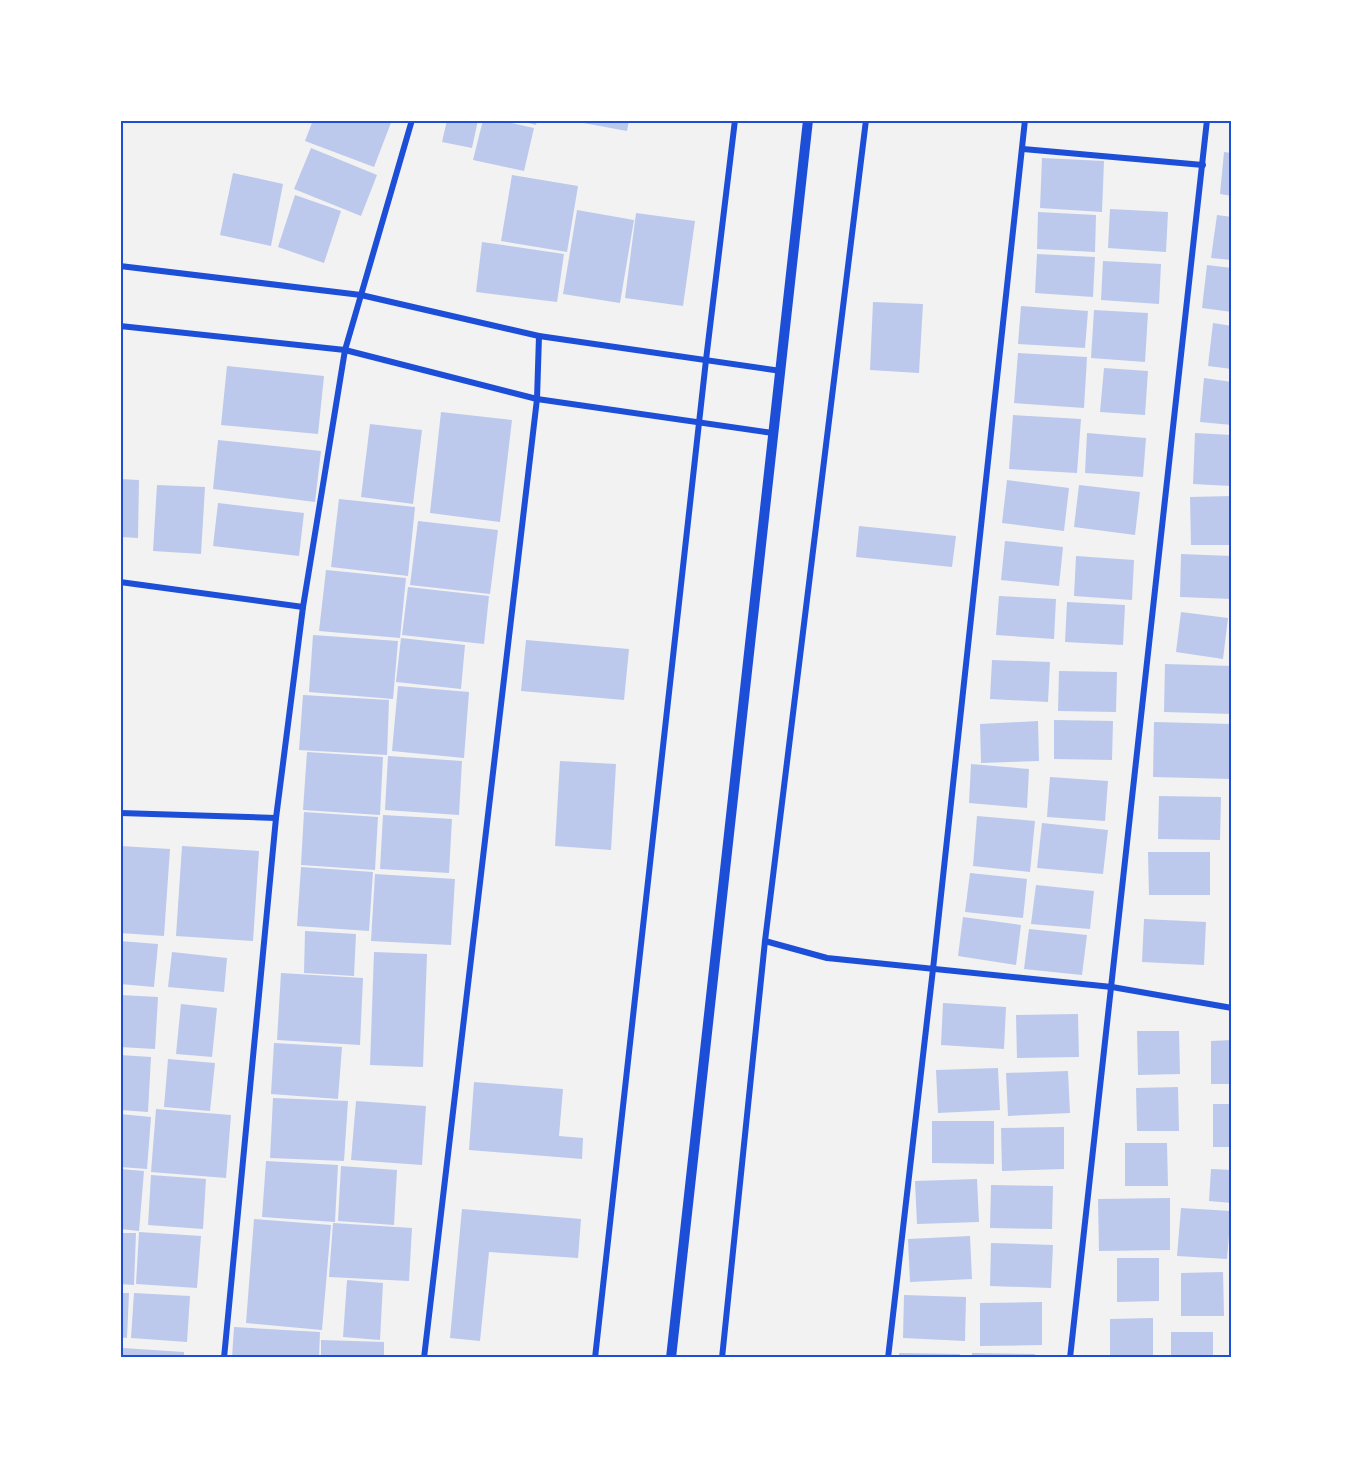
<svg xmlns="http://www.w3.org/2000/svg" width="1352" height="1478" viewBox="0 0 1352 1478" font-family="Quicksand,sans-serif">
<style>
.building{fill:#bdc9ec}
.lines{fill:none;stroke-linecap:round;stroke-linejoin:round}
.minor{stroke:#1d4ed8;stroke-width:6}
.tertiary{stroke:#1d4ed8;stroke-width:10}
.neatline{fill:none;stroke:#1d4ed8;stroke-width:2}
</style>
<rect width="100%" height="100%" fill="#f2f2f2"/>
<g class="building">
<polygon points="313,120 392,120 374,167 305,141"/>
<polygon points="447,120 478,120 472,148 442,142"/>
<polygon points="483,120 498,120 534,128 524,171 473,160"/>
<polygon points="518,120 537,120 536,125"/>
<polygon points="567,120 629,120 627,131"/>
<polygon points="311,148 377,175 361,216 294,189"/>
<polygon points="1224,152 1232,153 1232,196 1220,194"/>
<polygon points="1042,158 1104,161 1102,212 1040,208"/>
<polygon points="233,173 283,184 271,246 220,235"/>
<polygon points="512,175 578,186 567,252 501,241"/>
<polygon points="295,195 341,211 324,263 278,247"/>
<polygon points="1110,209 1168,212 1166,252 1108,248"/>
<polygon points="577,210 634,220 620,303 563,294"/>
<polygon points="1038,212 1096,215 1095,252 1037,249"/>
<polygon points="636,213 695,221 683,306 625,298"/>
<polygon points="1217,215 1232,217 1232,260 1211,258"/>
<polygon points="482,242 564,254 557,302 476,292"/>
<polygon points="1037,254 1095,257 1093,297 1035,293"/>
<polygon points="1103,261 1161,264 1159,304 1101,300"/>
<polygon points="1207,265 1232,268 1232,312 1202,308"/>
<polygon points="873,302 923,304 919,373 870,370"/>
<polygon points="1021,306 1088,311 1085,348 1018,344"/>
<polygon points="1094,310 1148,313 1145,362 1091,358"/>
<polygon points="1213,323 1232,326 1232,369 1208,366"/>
<polygon points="1018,353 1087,357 1084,408 1014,403"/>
<polygon points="227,366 324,376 318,434 221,425"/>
<polygon points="1104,368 1148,371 1145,415 1100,412"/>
<polygon points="1204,378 1232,382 1232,425 1200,422"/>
<polygon points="441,412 512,420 500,522 430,513"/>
<polygon points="1013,415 1081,419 1077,473 1009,469"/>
<polygon points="370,424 422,430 413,504 361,497"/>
<polygon points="1087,433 1146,438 1143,477 1085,473"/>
<polygon points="1195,433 1232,435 1232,486 1193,484"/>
<polygon points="218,440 321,451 315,502 213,489"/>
<polygon points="120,479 139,480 138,538 120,537"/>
<polygon points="1007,480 1069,488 1064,531 1002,523"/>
<polygon points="157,485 205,487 201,554 153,551"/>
<polygon points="1079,485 1140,492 1135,535 1074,527"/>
<polygon points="1232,496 1232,545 1191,545 1190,497"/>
<polygon points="339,499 415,507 408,576 331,567"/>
<polygon points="218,503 304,513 299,556 213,546"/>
<polygon points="418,521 498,530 490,594 410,585"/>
<polygon points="859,526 956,536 952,567 856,557"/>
<polygon points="1005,541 1063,547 1059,586 1001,580"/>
<polygon points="1181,554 1232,556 1232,599 1180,597"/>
<polygon points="1076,556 1134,560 1132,600 1074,596"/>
<polygon points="326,570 406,578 400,638 319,631"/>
<polygon points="408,587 489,596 484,644 402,635"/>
<polygon points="999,596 1056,599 1054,639 996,635"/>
<polygon points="1067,602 1125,605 1123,645 1065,642"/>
<polygon points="1181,612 1228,618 1223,659 1176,652"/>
<polygon points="313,635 398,641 393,699 309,692"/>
<polygon points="401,638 465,645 461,689 396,682"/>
<polygon points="526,640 629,649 624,700 521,691"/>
<polygon points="992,660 1050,662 1048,702 990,699"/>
<polygon points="1165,664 1232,666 1232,714 1164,712"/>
<polygon points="1059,671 1117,672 1116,712 1058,711"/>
<polygon points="398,686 469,692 464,758 392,751"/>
<polygon points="303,695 389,700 387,755 299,750"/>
<polygon points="1054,720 1113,721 1112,760 1054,759"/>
<polygon points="1038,721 1039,761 981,763 980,724"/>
<polygon points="1154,722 1232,724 1232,779 1153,777"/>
<polygon points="307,752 383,757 380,815 303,810"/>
<polygon points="388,756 462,761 459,815 385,810"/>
<polygon points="560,761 616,764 611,850 555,846"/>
<polygon points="971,764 1029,769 1027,808 969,803"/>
<polygon points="1050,777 1108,781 1105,821 1047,817"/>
<polygon points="1159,796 1221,797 1220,840 1158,839"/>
<polygon points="304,812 378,817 375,870 301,865"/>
<polygon points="383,815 452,819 449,873 380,869"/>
<polygon points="977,816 1035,821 1030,872 973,866"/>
<polygon points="1042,823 1108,830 1103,874 1037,868"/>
<polygon points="120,846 170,849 164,936 120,933"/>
<polygon points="182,846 259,851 253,941 176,936"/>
<polygon points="1148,852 1210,852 1210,895 1149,895"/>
<polygon points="301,867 373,872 369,931 297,926"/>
<polygon points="970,873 1027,879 1023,918 965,912"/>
<polygon points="375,874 455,879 451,945 371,941"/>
<polygon points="1036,885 1094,891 1090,929 1031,924"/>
<polygon points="963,917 1021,925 1016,965 958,956"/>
<polygon points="1144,919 1206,922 1204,965 1142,962"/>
<polygon points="1029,929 1087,935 1082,975 1024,969"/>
<polygon points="305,931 356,934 354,976 304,973"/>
<polygon points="120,941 158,944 154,987 120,984"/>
<polygon points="172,952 227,958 224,992 168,987"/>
<polygon points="374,952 427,954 423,1067 370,1065"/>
<polygon points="281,973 363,978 360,1045 277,1040"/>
<polygon points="120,995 158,997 155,1049 120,1047"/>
<polygon points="943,1003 1006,1007 1004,1049 941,1045"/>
<polygon points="181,1004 217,1008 212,1057 176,1054"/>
<polygon points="1078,1014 1079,1057 1017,1058 1016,1015"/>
<polygon points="1137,1031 1179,1031 1180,1074 1138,1075"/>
<polygon points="1232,1040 1232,1084 1211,1084 1211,1041"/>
<polygon points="274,1043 342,1047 338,1099 271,1094"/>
<polygon points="120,1055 151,1057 148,1112 120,1110"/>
<polygon points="168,1059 215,1063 210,1111 164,1107"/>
<polygon points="998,1068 1000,1110 938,1113 936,1070"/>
<polygon points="1068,1071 1070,1113 1008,1116 1006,1073"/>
<polygon points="474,1082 563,1089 559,1136 583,1138 582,1159 469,1150"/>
<polygon points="1178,1087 1179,1131 1137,1131 1136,1088"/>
<polygon points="273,1098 348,1101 344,1161 270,1158"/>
<polygon points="356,1101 426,1106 422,1165 351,1160"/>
<rect x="1213" y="1104" width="19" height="43"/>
<polygon points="156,1109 231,1115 226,1178 151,1172"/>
<polygon points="120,1114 151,1117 147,1169 120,1167"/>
<polygon points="932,1121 994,1121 994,1164 932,1163"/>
<polygon points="1064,1127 1064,1169 1002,1171 1001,1128"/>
<polygon points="1125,1143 1167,1143 1168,1186 1125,1186"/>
<polygon points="266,1161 338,1165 335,1222 262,1217"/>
<polygon points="341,1166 397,1170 394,1225 338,1221"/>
<polygon points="120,1169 144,1171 139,1231 120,1229"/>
<polygon points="1211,1169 1232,1170 1232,1203 1209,1201"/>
<polygon points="151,1175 206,1179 203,1229 148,1225"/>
<polygon points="977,1179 979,1222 917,1224 915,1181"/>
<polygon points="991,1185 1053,1186 1052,1229 990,1228"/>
<polygon points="1170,1198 1170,1250 1099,1251 1098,1199"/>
<polygon points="1181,1208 1231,1211 1227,1259 1177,1256"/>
<polygon points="462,1209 581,1219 578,1258 489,1252 480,1341 450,1338"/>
<polygon points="254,1219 331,1225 322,1330 246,1323"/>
<polygon points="333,1223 412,1228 409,1281 329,1277"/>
<polygon points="139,1232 201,1236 197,1288 136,1284"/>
<polygon points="120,1233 136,1233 134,1285 120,1284"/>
<polygon points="970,1236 972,1279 910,1282 908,1239"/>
<polygon points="991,1243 1053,1245 1051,1288 990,1286"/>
<polygon points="1117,1258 1159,1258 1159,1301 1117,1302"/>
<polygon points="1223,1272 1224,1316 1181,1316 1181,1273"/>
<polygon points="347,1280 383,1283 380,1340 343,1337"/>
<polygon points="120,1293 129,1293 127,1338 120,1337"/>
<polygon points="134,1293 190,1296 187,1342 131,1338"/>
<polygon points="904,1295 966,1297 965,1341 903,1338"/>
<polygon points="1042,1302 1042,1345 980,1346 980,1303"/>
<polygon points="1153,1318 1153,1358 1110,1358 1110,1319"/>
<polygon points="234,1327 320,1332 319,1358 232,1358"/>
<rect x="1171" y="1332" width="42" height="26"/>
<polygon points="321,1340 384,1342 384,1358 321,1358"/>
<polygon points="123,1348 184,1352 184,1358 122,1358"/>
<polygon points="899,1353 960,1354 960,1358 899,1358"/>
<polygon points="972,1353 1035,1354 1035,1358 972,1358"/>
</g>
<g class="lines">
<g class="minor">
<polyline points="1023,149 1203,165"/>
<polyline points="120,266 361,295 539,336 781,371"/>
<polyline points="120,326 345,350 537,399 773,433"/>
<polyline points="120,582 303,607"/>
<polyline points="120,813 276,818"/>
<polyline points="765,941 827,958 1112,987 1232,1008"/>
<polyline points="224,1358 276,818 303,607 345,350 412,120"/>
<polyline points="424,1358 537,399 539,336"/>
<polyline points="595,1358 706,360 735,120"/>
<polyline points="722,1358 765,941 866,120"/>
<polyline points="888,1358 933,969 1025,120"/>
<polyline points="1070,1358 1207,120"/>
</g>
<polyline class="tertiary" points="671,1358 808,120"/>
</g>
<rect width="1352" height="1478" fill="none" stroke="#ffffff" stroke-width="243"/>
<rect x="122" y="122" width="1108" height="1234" class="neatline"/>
</svg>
